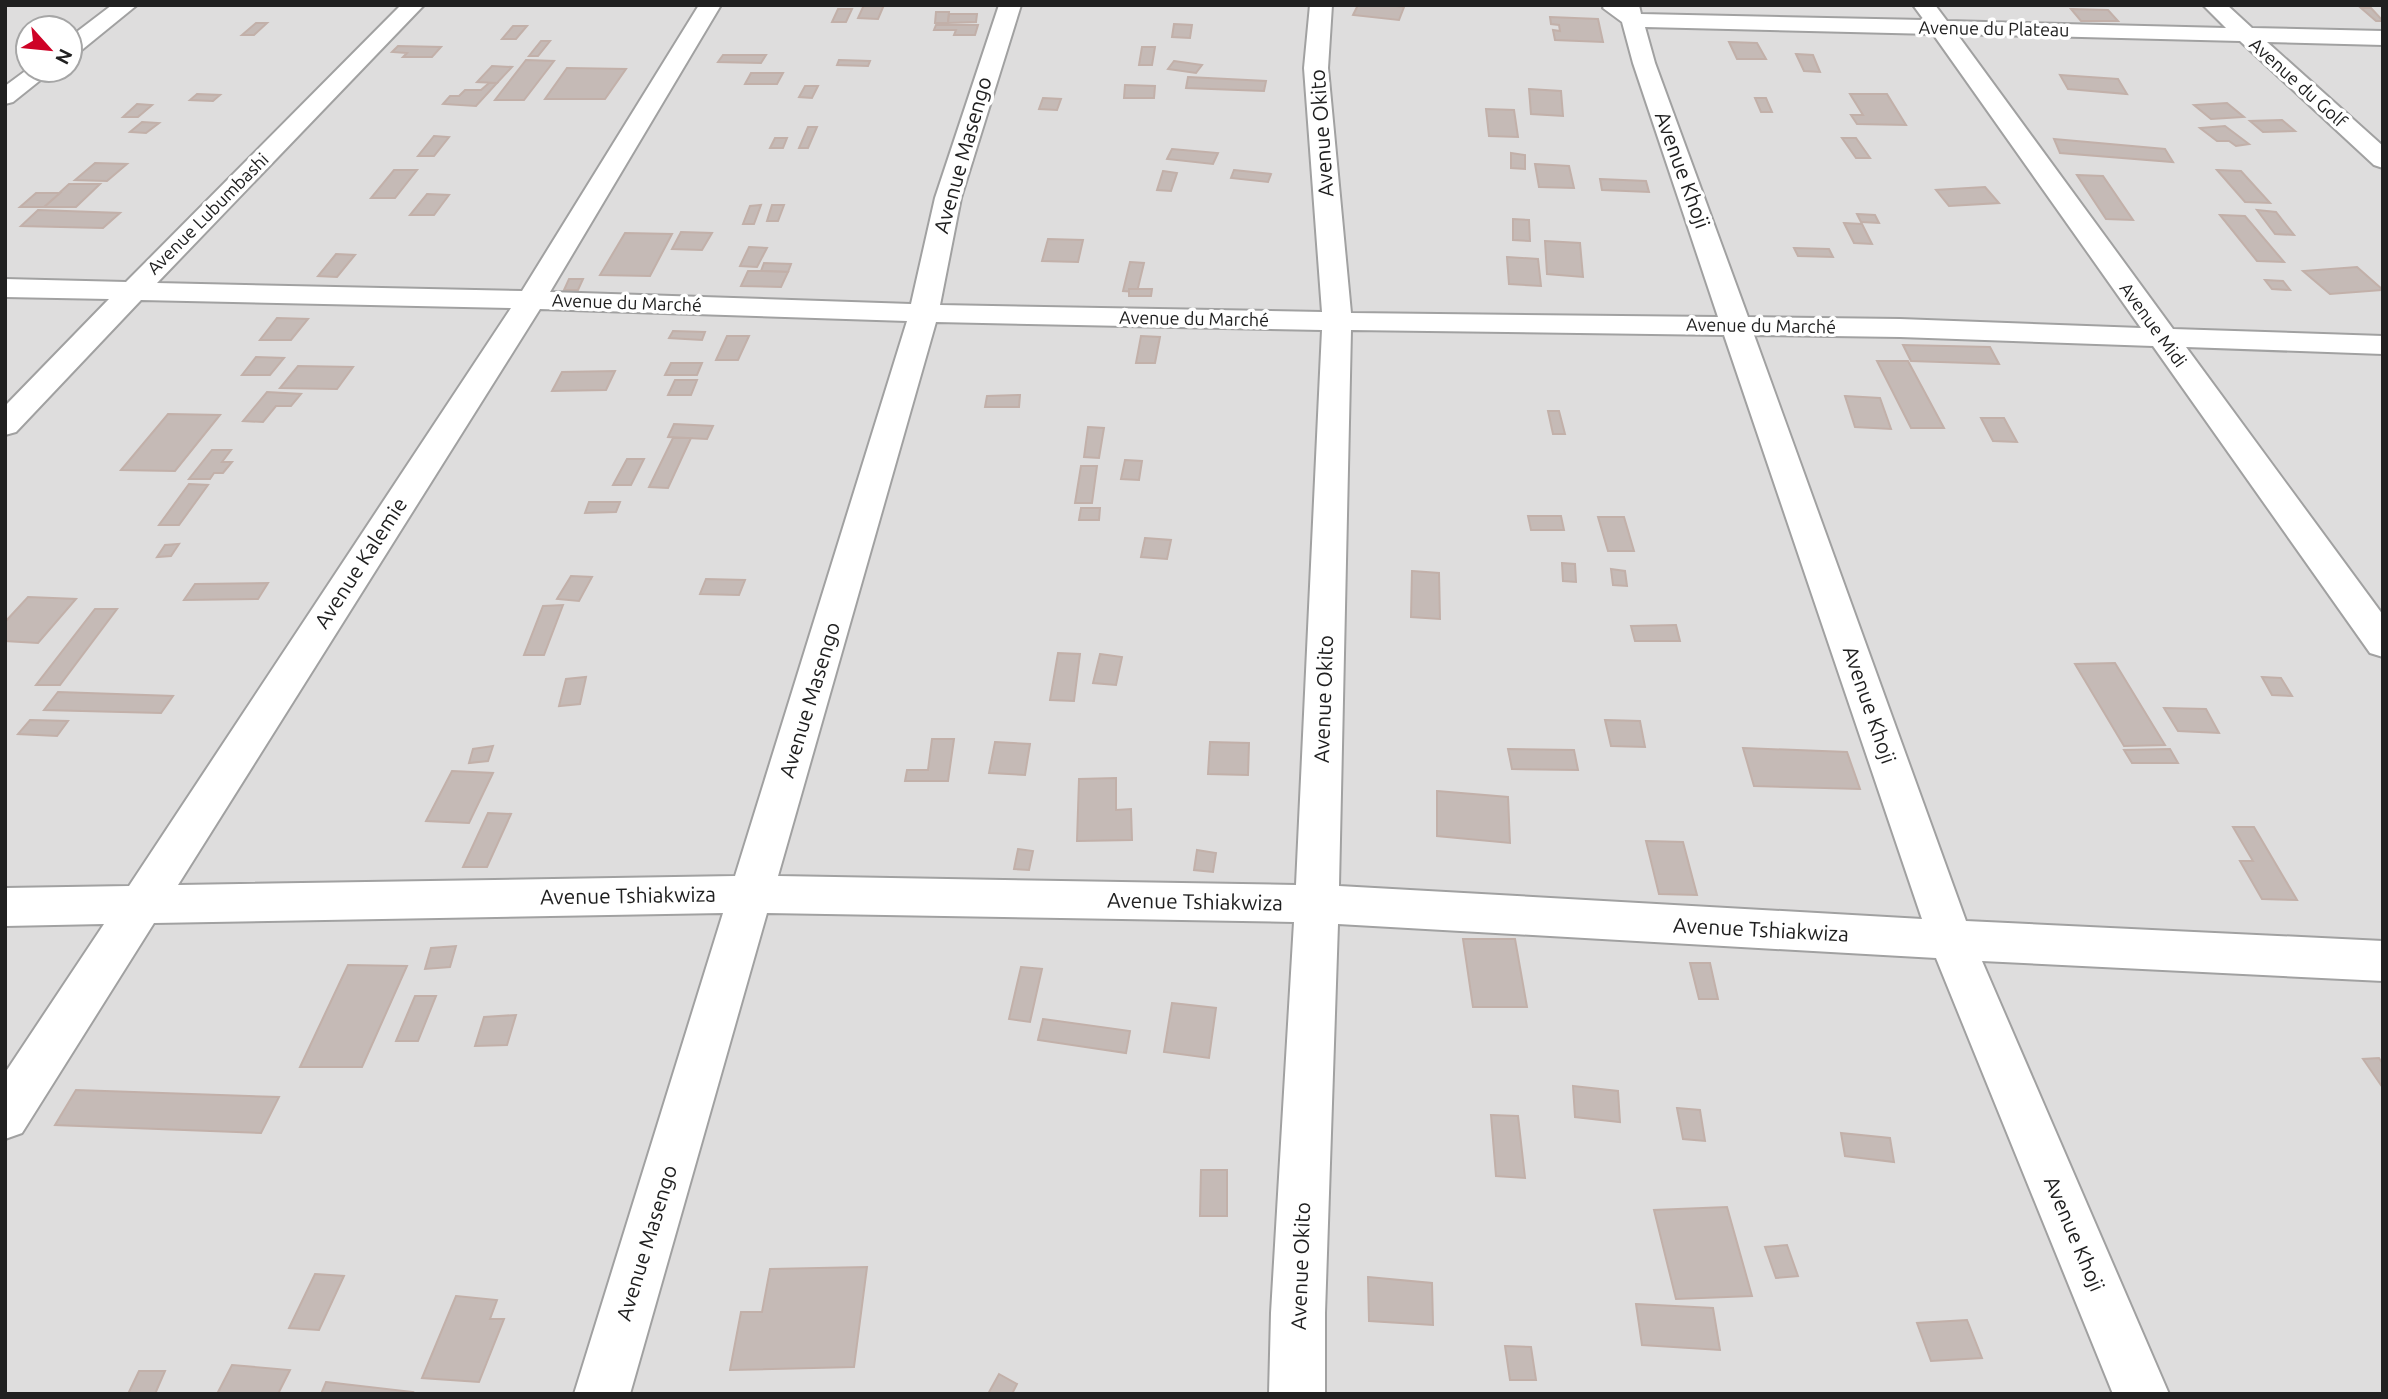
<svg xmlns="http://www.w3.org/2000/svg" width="2388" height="1399" viewBox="0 0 2388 1399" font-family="Ubuntu,sans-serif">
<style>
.residential{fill:#dedddd;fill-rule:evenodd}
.building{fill:#c5bab6;stroke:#c2b0a9;stroke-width:2}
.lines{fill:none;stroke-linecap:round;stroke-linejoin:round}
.minor-casing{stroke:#a1a1a1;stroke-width:4}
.minor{fill:#fff;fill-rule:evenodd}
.labels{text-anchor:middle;stroke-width:7;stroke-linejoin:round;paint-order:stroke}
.far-street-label{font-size:18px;fill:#202020;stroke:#fff}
.street-label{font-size:21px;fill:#202020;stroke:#fff}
</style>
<rect width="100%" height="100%" fill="#f1ece7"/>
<path class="residential" d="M5 5H2383V1394H5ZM28 28H70V70H28Z"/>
<g class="building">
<polygon points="864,5 884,5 878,19 858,18"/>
<polygon points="1358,5 1387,5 1404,7 1399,20 1353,15"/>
<polygon points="2361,8 2371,8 2383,21 2376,21"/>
<polygon points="838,9 852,9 846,22 832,22"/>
<polygon points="2071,9 2108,10 2118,21 2081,21"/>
<polygon points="936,12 949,12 948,23 935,23"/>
<polygon points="949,14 977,14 976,22 948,23"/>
<polygon points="1550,17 1598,19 1603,42 1555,40 1553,30 1560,31 1559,25 1551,24"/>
<polygon points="256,23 267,23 254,35 242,35"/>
<polygon points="1174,24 1192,25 1190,38 1172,37"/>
<polygon points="936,25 978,25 975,35 954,35 956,30 934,30"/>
<polygon points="513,26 527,26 516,39 502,39"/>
<polygon points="541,41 550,41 538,56 529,56"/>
<polygon points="1729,42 1757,43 1766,59 1737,59"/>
<polygon points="398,46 441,47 432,57 403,57 407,53 392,52"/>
<polygon points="1142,47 1155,47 1152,65 1139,65"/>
<polygon points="1796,54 1813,55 1820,72 1804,71"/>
<polygon points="723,55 766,55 761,63 718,62"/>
<polygon points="526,60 554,61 524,100 495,100"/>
<polygon points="839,60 870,61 868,66 837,65"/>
<polygon points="1174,61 1202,65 1196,73 1168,69"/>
<polygon points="492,66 512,67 497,83 477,82"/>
<polygon points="567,68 626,69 605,99 545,99"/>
<polygon points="751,73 783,73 777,84 745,84"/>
<polygon points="2060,75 2118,79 2127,94 2068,89"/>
<polygon points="1188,77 1266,81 1264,91 1186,88"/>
<polygon points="489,83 497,83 476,106 443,104 450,96 459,96 465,90 481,90"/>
<polygon points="1125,85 1155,86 1154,98 1124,98"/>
<polygon points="805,86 818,86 812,98 799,97"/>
<polygon points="1529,89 1561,91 1563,116 1531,114"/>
<polygon points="197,94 220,95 213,101 190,100"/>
<polygon points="1850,94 1887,94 1906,125 1857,124 1851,115 1863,115"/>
<polygon points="1043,98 1061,99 1057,110 1039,109"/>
<polygon points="1755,98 1766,98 1772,112 1761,112"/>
<polygon points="2227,103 2244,117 2211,119 2194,105"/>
<polygon points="137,104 152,105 138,117 123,117"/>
<polygon points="1486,109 1514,110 1518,137 1489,136"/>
<polygon points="2282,120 2295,131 2263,132 2250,121"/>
<polygon points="142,122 159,123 146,133 130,132"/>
<polygon points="2225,126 2249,144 2236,146 2229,141 2217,141 2200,128"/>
<polygon points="808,127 817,127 808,148 799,148"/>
<polygon points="434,136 449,137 434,156 418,156"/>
<polygon points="775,138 787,138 783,148 770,148"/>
<polygon points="1842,138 1856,138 1870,158 1856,158"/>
<polygon points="2054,139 2165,149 2173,162 2060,153"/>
<polygon points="1172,149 1218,153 1213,164 1167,159"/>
<polygon points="1511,153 1525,155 1525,169 1511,168"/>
<polygon points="95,163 127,164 107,181 75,180"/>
<polygon points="1535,164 1569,166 1574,188 1539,187"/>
<polygon points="394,170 417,170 395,198 371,198"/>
<polygon points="1234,170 1271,174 1268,182 1231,178"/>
<polygon points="2217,170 2241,171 2270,203 2245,202"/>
<polygon points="1163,171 1177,173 1171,191 1157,190"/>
<polygon points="2077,175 2103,176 2133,220 2106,219"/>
<polygon points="1600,179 1646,181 1649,192 1602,190"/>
<polygon points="69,184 100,184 76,207 44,207"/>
<polygon points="1985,187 1999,203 1949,206 1936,190"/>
<polygon points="36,193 60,193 44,207 20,207"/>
<polygon points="427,194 449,195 434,215 410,215"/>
<polygon points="761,205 754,224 743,224 750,206"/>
<polygon points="772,205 784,205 778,221 767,221"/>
<polygon points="38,210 120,213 103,228 21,226"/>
<polygon points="2257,210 2276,212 2294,235 2275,234"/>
<polygon points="1857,214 1875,215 1879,223 1861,222"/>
<polygon points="2220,215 2245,216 2284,262 2257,261"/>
<polygon points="1513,219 1529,220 1530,241 1513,240"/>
<polygon points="1844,223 1862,224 1872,244 1854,243"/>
<polygon points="681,232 712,233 702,250 672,249"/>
<polygon points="625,233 672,234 650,276 600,275"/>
<polygon points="1048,239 1083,240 1078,262 1042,261"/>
<polygon points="1545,241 1580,243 1583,277 1547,274"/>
<polygon points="749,247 767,248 757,267 740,266"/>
<polygon points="1794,248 1829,249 1833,257 1798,256"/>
<polygon points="336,254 355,255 337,277 318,276"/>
<polygon points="1507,257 1538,259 1541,286 1509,284"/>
<polygon points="1130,262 1144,263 1137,292 1123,291"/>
<polygon points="764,263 791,264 788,272 761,271"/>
<polygon points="2357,267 2383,290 2330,294 2303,271"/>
<polygon points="748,271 761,271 788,272 781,287 741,286"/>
<polygon points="569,279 583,279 578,290 564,290"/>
<polygon points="2265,280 2283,281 2290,290 2272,289"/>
<polygon points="1129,289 1152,289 1151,296 1129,296"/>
<polygon points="277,318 308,319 291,340 260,340"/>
<polygon points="673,331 705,332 702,340 669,338"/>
<polygon points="727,336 749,336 738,360 716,360"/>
<polygon points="1141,336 1160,337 1155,363 1136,363"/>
<polygon points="1903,345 1990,347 1999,364 1911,361"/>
<polygon points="256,357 284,358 270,375 242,375"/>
<polygon points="1877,361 1908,361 1944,428 1911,428"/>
<polygon points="671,363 702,363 697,375 665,375"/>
<polygon points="298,366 353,367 337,389 280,388"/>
<polygon points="615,371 606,390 552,391 562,372"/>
<polygon points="675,380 697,380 691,395 668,395"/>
<polygon points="267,392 301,394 291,406 276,406 263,422 243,421"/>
<polygon points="1020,395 1019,407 985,407 987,396"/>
<polygon points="1845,396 1880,398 1891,429 1855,427"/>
<polygon points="1548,411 1559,411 1565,434 1553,434"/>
<polygon points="168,414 220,415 175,471 121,470"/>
<polygon points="1981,418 2004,418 2017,442 1993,441"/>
<polygon points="674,424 713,426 707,439 668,437"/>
<polygon points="1088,427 1104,428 1099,458 1084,457"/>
<polygon points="673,438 691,438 668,488 649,487"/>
<polygon points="212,450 231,450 222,462 232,462 223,473 214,473 210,479 189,479"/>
<polygon points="627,459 644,459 631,485 613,485"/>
<polygon points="1125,460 1142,461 1139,480 1121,479"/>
<polygon points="1081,466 1097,466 1092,503 1075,503"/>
<polygon points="189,484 208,485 179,525 159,525"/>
<polygon points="589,502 620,502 616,512 585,513"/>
<polygon points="1081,508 1100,508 1099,520 1079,520"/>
<polygon points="1528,516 1561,516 1564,530 1531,530"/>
<polygon points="1598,517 1624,517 1634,551 1608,551"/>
<polygon points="1145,538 1171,540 1167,559 1141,557"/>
<polygon points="179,544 171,556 157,557 165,545"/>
<polygon points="1562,563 1575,564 1576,582 1563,581"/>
<polygon points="1611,569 1625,571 1627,586 1613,585"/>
<polygon points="1412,571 1439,573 1440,619 1411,617"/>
<polygon points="571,576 592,577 579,601 557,599"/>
<polygon points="706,579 745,580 739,595 700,594"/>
<polygon points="268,583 258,599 184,600 195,584"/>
<polygon points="28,597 76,599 38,643 5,641 5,622"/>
<polygon points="563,605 544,655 524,655 543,606"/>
<polygon points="95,609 117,609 60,685 36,685"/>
<polygon points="1676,625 1680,641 1635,641 1631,626"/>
<polygon points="1058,653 1080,654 1074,701 1050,700"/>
<polygon points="1100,654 1122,657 1116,685 1093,683"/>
<polygon points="2115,663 2165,745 2124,746 2075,664"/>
<polygon points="586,677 580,704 559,706 566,679"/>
<polygon points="2262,677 2281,678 2292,696 2272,695"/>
<polygon points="58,692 173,696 161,713 44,710"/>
<polygon points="2164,708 2206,709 2219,733 2178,731"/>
<polygon points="30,720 68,721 57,736 18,734"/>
<polygon points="1605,720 1640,721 1645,747 1611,746"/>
<polygon points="932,739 954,739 948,781 905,781 907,770 928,770"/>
<polygon points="995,742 1030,744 1025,775 989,773"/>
<polygon points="1210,742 1249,743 1248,775 1208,774"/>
<polygon points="493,746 488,761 469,763 473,749"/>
<polygon points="1743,748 1847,752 1860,789 1754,786"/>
<polygon points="1508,749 1574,750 1578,770 1512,769"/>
<polygon points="2170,749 2178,763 2132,763 2124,750"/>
<polygon points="452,771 493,773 469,823 426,821"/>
<polygon points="1116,778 1116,810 1131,809 1132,840 1077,841 1079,779"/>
<polygon points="1437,791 1508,797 1510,843 1437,836"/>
<polygon points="488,813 511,814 487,867 463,867"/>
<polygon points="2233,827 2254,827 2297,900 2262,899 2240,861 2253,861"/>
<polygon points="1646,841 1683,842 1697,895 1659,894"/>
<polygon points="1018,849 1033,851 1029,870 1014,869"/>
<polygon points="1197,850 1216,853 1213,872 1194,870"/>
<polygon points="1463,939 1515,939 1527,1007 1473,1007"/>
<polygon points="456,946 450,967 425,969 431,948"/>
<polygon points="1690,963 1710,963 1718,999 1699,999"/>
<polygon points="348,965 407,966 362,1067 300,1067"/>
<polygon points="1021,967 1042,969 1030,1022 1009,1019"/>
<polygon points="415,996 436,996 418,1041 396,1041"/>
<polygon points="1172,1003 1216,1008 1209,1058 1164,1052"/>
<polygon points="516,1015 507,1045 475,1046 484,1017"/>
<polygon points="1043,1019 1130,1031 1126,1053 1038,1040"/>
<polygon points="2379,1058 2383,1064 2383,1088 2363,1059"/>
<polygon points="1573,1086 1618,1091 1620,1122 1575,1117"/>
<polygon points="76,1090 279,1097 261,1133 55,1125"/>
<polygon points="1677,1108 1700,1110 1705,1141 1683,1139"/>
<polygon points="1491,1115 1518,1116 1525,1178 1496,1176"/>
<polygon points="1841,1133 1890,1138 1894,1162 1845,1156"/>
<polygon points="1201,1170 1227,1170 1227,1216 1200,1216"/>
<polygon points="1727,1207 1752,1296 1676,1299 1654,1210"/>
<polygon points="1787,1245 1798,1276 1776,1278 1765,1247"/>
<polygon points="867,1267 854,1367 730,1370 741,1312 762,1312 770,1269"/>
<polygon points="315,1274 344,1276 319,1330 289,1328"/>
<polygon points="1368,1277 1432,1283 1433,1325 1369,1321"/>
<polygon points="456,1296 497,1300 490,1319 504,1319 479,1382 422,1378"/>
<polygon points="1636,1304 1713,1308 1720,1350 1642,1345"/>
<polygon points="1967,1320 1982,1358 1931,1361 1917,1323"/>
<polygon points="1505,1346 1531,1347 1536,1380 1510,1380"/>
<polygon points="232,1365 290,1370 278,1394 217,1394"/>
<polygon points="139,1371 165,1371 155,1394 128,1394"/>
<polygon points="999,1374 1017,1384 1012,1394 988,1394"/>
<polygon points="326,1382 413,1392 412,1394 321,1394"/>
</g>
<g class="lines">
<defs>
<g id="minor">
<polygon points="112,5 137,5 78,53 70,55 70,37"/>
<path d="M401 5H424L157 283 522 291 699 5H721L550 292 911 304 935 198 999 5H1021L961 198 940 305 1322 312 1304 68 1310 5H1332L1328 68 1351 313 1718 317 1633 63 1622 22 1603 8 1605 5H1639L1641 14 1924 20 1913 5H1935L1947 21 2226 28 2203 5H2227L2252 28 2383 31V45L2267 42 2383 146V168L2374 165 2240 41 1957 34 2173 329 2383 336V354L2186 347 2383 615V657L2370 653 2153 346 1900 337 1754 335 1966 921 2383 941V981L1982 961 2169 1394H2113L1936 958 1338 924 1325 1313V1394H1269L1271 1313 1294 922 767 913 630 1394H574L723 913 154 923 22 1133 5 1139V1073L104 924 5 926V888L129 886 511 308 141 300 16 432 5 435V406L109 299 5 297V279L126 282ZM1645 27 1933 34 2141 328 1900 319 1748 317 1655 63ZM540 309 907 321 735 876 178 885ZM936 322 1322 330 1296 885 778 876ZM1351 330 1724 335 1922 919 1339 886Z"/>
<polygon points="28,69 53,70 13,102 5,104 5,86"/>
</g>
</defs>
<use href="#minor" class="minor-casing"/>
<use href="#minor" class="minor"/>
</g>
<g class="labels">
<g class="far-street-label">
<text transform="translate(1994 29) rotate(1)" y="6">Avenue du Plateau</text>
<text transform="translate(2298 83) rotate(42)" y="6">Avenue du Golf</text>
<text transform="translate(208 214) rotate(-45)" y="6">Avenue Lubumbashi</text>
<text transform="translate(627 303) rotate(2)" y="6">Avenue du Marché</text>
<text transform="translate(1194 319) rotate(1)" y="6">Avenue du Marché</text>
<text transform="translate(2153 325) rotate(54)" y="6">Avenue Midi</text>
<text transform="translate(1761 326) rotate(1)" y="6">Avenue du Marché</text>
</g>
<g class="street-label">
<text transform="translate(1322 133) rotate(-94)" y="7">Avenue Okito</text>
<text transform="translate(963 155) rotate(-74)" y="7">Avenue Masengo</text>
<text transform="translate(1682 170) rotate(70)" y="7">Avenue Khoji</text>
<text transform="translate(361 563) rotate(-57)" y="7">Avenue Kalemie</text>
<text transform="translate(1324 699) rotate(-88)" y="7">Avenue Okito</text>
<text transform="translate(810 700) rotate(-73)" y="7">Avenue Masengo</text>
<text transform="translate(1869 705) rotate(71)" y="7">Avenue Khoji</text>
<text transform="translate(628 896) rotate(-1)" y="7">Avenue Tshiakwiza</text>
<text transform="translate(1195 902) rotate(1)" y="7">Avenue Tshiakwiza</text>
<text transform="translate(1761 930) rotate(3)" y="7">Avenue Tshiakwiza</text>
<text transform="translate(2074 1234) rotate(67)" y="7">Avenue Khoji</text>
<text transform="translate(647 1243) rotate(-73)" y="7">Avenue Masengo</text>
<text transform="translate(1301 1266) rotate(-88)" y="7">Avenue Okito</text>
</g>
</g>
<rect width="2388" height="1399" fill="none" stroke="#202020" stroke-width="14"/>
<g transform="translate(49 49) rotate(117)"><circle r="33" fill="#ffffff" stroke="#a6a6a6" stroke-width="2"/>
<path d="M0-5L12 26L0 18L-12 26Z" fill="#ce0226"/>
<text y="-10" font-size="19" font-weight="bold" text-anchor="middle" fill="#202020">N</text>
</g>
</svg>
